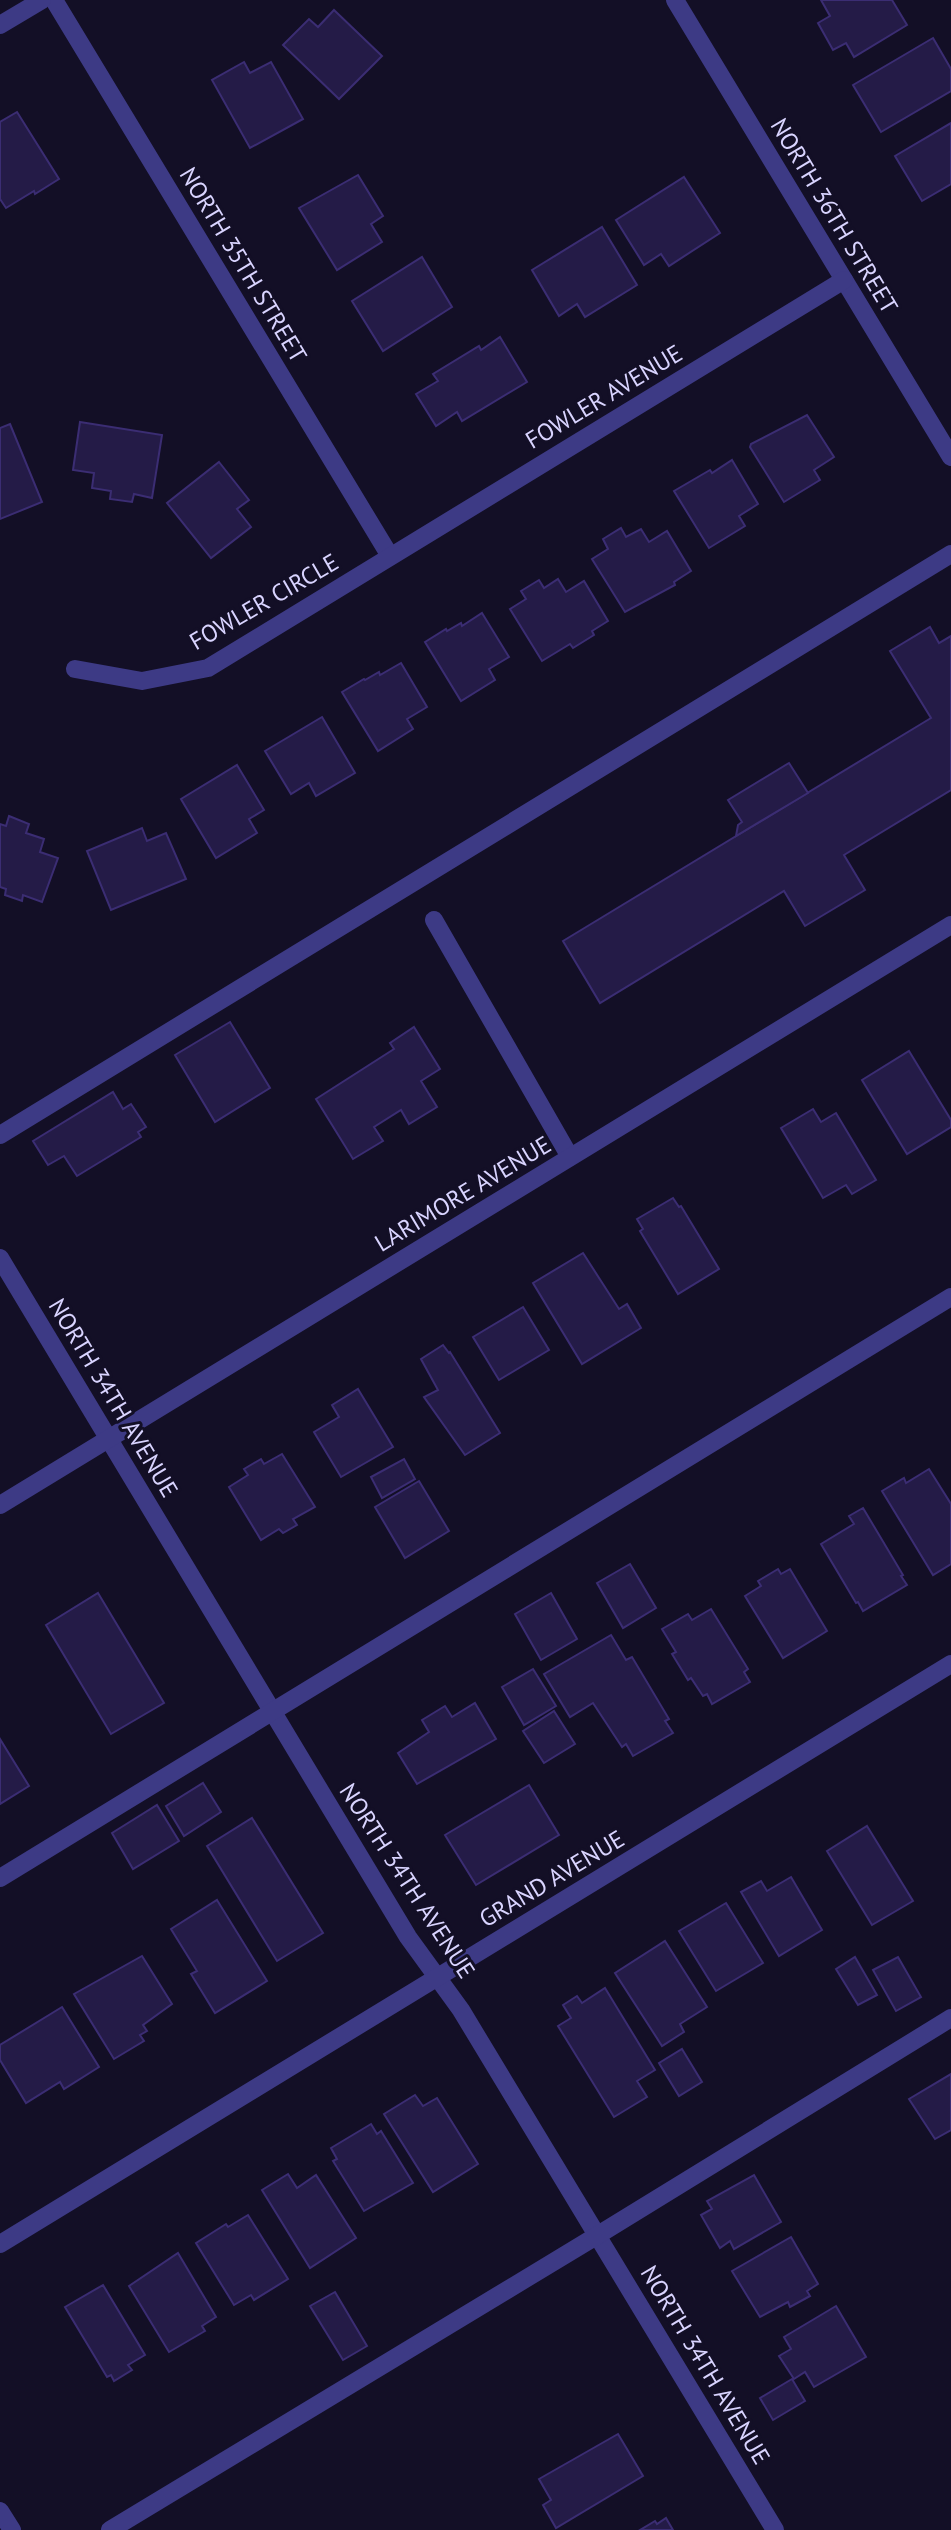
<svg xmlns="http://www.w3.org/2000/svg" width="951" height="2530" viewBox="0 0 951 2530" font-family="'PT Sans',sans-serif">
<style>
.building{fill:#241b47;stroke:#3b2d73;stroke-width:2}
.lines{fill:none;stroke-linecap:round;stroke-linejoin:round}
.minor{stroke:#3d3a85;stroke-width:18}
.labels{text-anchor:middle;stroke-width:6;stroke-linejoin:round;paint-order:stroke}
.street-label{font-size:24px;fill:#d9d4ff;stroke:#130f26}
</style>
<rect width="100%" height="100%" fill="#130f26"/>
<g class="building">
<polygon points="821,0 892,0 907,25 854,57 846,43 833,50 818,23 830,16"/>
<polygon points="334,10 382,56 339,99 283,45 309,19 318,27"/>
<polygon points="933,38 951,69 951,91 881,132 853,85"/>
<polygon points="244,62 250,73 271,62 303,119 250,148 212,80"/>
<polygon points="17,112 59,179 35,194 34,191 6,208 0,199 0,122"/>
<polygon points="951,123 951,184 922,201 895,156"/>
<polygon points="358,175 383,216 371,224 382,242 337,270 299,208"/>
<polygon points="684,177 720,233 669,266 661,254 644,265 616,220"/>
<polygon points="602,227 637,285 585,317 577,304 559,316 532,270"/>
<polygon points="422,257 452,307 383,351 352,301"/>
<polygon points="500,337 527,382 462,421 457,412 436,426 416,394 438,381 433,374 479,346 481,350"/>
<polygon points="807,415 834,457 814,470 820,480 784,502 750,447 751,444"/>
<polygon points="80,422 162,435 152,498 134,494 132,502 110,499 111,491 92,488 94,473 73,470"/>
<polygon points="10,424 42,502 0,519 0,428"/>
<polygon points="732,460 758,504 739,516 745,526 709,548 674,491 710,470 712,473"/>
<polygon points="219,462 249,500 237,509 251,527 211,558 167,503"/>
<polygon points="621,528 626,537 641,529 649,542 667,531 691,571 674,582 675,585 625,612 592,559 608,549 603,539"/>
<polygon points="558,579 566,592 584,581 608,621 592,631 594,635 573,648 570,644 542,661 510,609 526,599 521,591 539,580 544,588"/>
<polygon points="482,613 509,657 489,669 495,680 461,701 425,642 446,629 447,631 461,623 462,626"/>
<polygon points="930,627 939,643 951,636 951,790 844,855 865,890 805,926 784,891 600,1003 563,941 931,718 890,651"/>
<polygon points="401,663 427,707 407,719 413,729 378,751 342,692 364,679 365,680 379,672 380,675"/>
<polygon points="322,717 355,773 316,796 309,783 291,794 265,751"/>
<polygon points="789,763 808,793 736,836 738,825 742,822 728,800"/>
<polygon points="237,765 264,810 249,819 257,833 216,858 181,799"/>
<polygon points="9,816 29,824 26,833 44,839 40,852 58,858 42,902 23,895 22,901 5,895 6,889 0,887 0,824 6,826"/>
<polygon points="142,828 147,841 166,833 186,879 111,910 87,851"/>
<polygon points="230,1022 270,1088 215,1122 175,1055"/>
<polygon points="414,1027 440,1069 421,1081 437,1107 409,1124 401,1110 374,1127 383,1141 353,1159 316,1099 394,1049 390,1043"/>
<polygon points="909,1051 951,1120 951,1127 907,1154 862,1080"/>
<polygon points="113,1092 123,1109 131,1104 146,1127 138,1132 141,1137 77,1176 64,1156 48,1165 33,1141"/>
<polygon points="813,1109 821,1122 836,1113 876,1180 852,1194 846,1185 823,1198 781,1128"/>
<polygon points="673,1198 679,1207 681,1206 719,1269 678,1294 640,1231 643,1229 637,1219"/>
<polygon points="583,1253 619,1309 627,1304 641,1328 582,1364 533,1283"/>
<polygon points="523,1307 549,1350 499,1380 473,1337"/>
<polygon points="443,1345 449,1353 450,1352 500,1433 465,1455 424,1397 438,1390 421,1359"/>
<polygon points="358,1389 393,1447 341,1477 314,1432 339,1417 332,1405"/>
<polygon points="282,1454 315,1507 293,1519 297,1525 283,1533 279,1529 261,1540 229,1487 248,1475 244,1469 261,1459 264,1464"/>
<polygon points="404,1459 415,1479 382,1498 371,1477"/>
<polygon points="929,1469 951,1504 951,1564 933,1575 882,1491 904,1478 906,1483"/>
<polygon points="419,1481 449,1531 405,1558 375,1507"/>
<polygon points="863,1508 903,1575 901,1576 907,1585 863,1611 858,1602 856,1603 821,1544 854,1524 849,1516"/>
<polygon points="630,1564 656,1608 623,1628 597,1583"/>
<polygon points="778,1569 781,1574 790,1569 827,1631 783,1658 745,1596 761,1586 758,1581"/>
<polygon points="98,1593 164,1703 111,1734 46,1625"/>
<polygon points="551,1593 577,1639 541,1660 515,1614"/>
<polygon points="711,1609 748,1669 744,1672 750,1682 712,1704 707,1694 703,1696 691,1678 688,1680 672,1654 676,1652 662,1629 688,1614 692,1620"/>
<polygon points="611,1635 626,1660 632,1657 669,1719 665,1721 673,1733 633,1756 626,1744 622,1747 593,1703 570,1717 544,1674"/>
<polygon points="533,1669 556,1706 524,1725 502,1687"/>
<polygon points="475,1703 496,1739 417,1784 398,1753 429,1732 422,1720 445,1706 452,1717"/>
<polygon points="554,1711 575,1744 544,1763 523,1731"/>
<polygon points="0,1739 29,1786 0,1804"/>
<polygon points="203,1783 221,1812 184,1836 166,1806"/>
<polygon points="529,1785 559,1835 476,1885 445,1835"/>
<polygon points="157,1805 179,1841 133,1869 112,1833"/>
<polygon points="252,1818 323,1933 277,1961 207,1846"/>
<polygon points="867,1826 913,1901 872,1925 827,1851"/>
<polygon points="791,1877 822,1930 779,1956 741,1892 761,1881 767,1891"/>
<polygon points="217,1900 267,1981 215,2013 191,1974 197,1971 171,1929"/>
<polygon points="726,1903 763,1963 716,1991 679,1931"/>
<polygon points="665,1941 707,2007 680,2024 684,2032 662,2046 615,1973"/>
<polygon points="142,1956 172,2004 143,2025 147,2031 140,2035 144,2041 114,2059 74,1994"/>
<polygon points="855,1957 877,1995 858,2005 836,1969"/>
<polygon points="898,1957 921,1997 896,2011 873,1970"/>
<polygon points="605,1988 655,2070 637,2081 647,2097 614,2117 558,2026 571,2018 563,2005 577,1996 582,2003"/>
<polygon points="62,2007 99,2067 64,2089 60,2082 26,2103 0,2060 0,2045"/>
<polygon points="682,2049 702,2082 679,2096 659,2063"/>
<polygon points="951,2074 951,2130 935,2139 909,2099"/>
<polygon points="415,2095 423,2106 437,2098 478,2164 433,2192 384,2114"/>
<polygon points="371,2124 377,2134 381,2131 413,2183 364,2211 333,2161 337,2159 331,2148"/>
<polygon points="288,2174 297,2188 316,2175 356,2238 310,2268 262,2190"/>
<polygon points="754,2175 781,2222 734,2249 730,2241 720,2248 701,2215 712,2209 707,2201"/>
<polygon points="248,2215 288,2279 254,2300 251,2295 234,2305 196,2243 226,2224 228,2227"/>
<polygon points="791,2237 818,2284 807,2291 810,2296 790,2307 788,2302 760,2317 732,2271"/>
<polygon points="178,2253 216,2317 202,2326 205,2331 169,2352 129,2286"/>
<polygon points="103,2285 145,2355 128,2365 132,2370 114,2381 111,2375 107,2377 65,2307"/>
<polygon points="335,2292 367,2346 343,2360 310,2306"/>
<polygon points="836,2306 866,2357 814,2387 805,2372 794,2379 779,2356 791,2349 784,2337"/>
<polygon points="792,2379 805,2401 773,2420 760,2398"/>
<polygon points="618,2434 643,2476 556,2528 543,2505 551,2500 539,2479"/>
<polygon points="666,2518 673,2530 640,2530 655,2521 657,2524"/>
</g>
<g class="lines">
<g class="minor">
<polyline points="54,0 390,556"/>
<polyline points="675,0 951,457"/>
<polyline points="0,25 42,0"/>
<polyline points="75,669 142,681 208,668 844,280"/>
<polyline points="434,920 570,1157"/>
<polyline points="0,1135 951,554"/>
<polyline points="0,1258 408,1937 461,2010 775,2530"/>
<polyline points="0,1505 951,925"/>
<polyline points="0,1878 951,1297"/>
<polyline points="0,2244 951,1664"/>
<polyline points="0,2511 12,2530"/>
<polyline points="110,2530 598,2235 951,2018"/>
</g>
</g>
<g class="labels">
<g class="street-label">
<text transform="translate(834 216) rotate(59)" y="8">NORTH 36TH STREET</text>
<text transform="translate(243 265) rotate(59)" y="8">NORTH 35TH STREET</text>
<text transform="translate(604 397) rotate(-31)" y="8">FOWLER AVENUE</text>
<text transform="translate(264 602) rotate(-30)" y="8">FOWLER CIRCLE</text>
<text transform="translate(463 1194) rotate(-31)" y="8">LARIMORE AVENUE</text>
<text transform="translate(113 1398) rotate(59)" y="8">NORTH 34TH AVENUE</text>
<text transform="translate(552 1879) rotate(-31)" y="8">GRAND AVENUE</text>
<text transform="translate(407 1881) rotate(57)" y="8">NORTH 34TH AVENUE</text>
<text transform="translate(705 2365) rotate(59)" y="8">NORTH 34TH AVENUE</text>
</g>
</g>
</svg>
